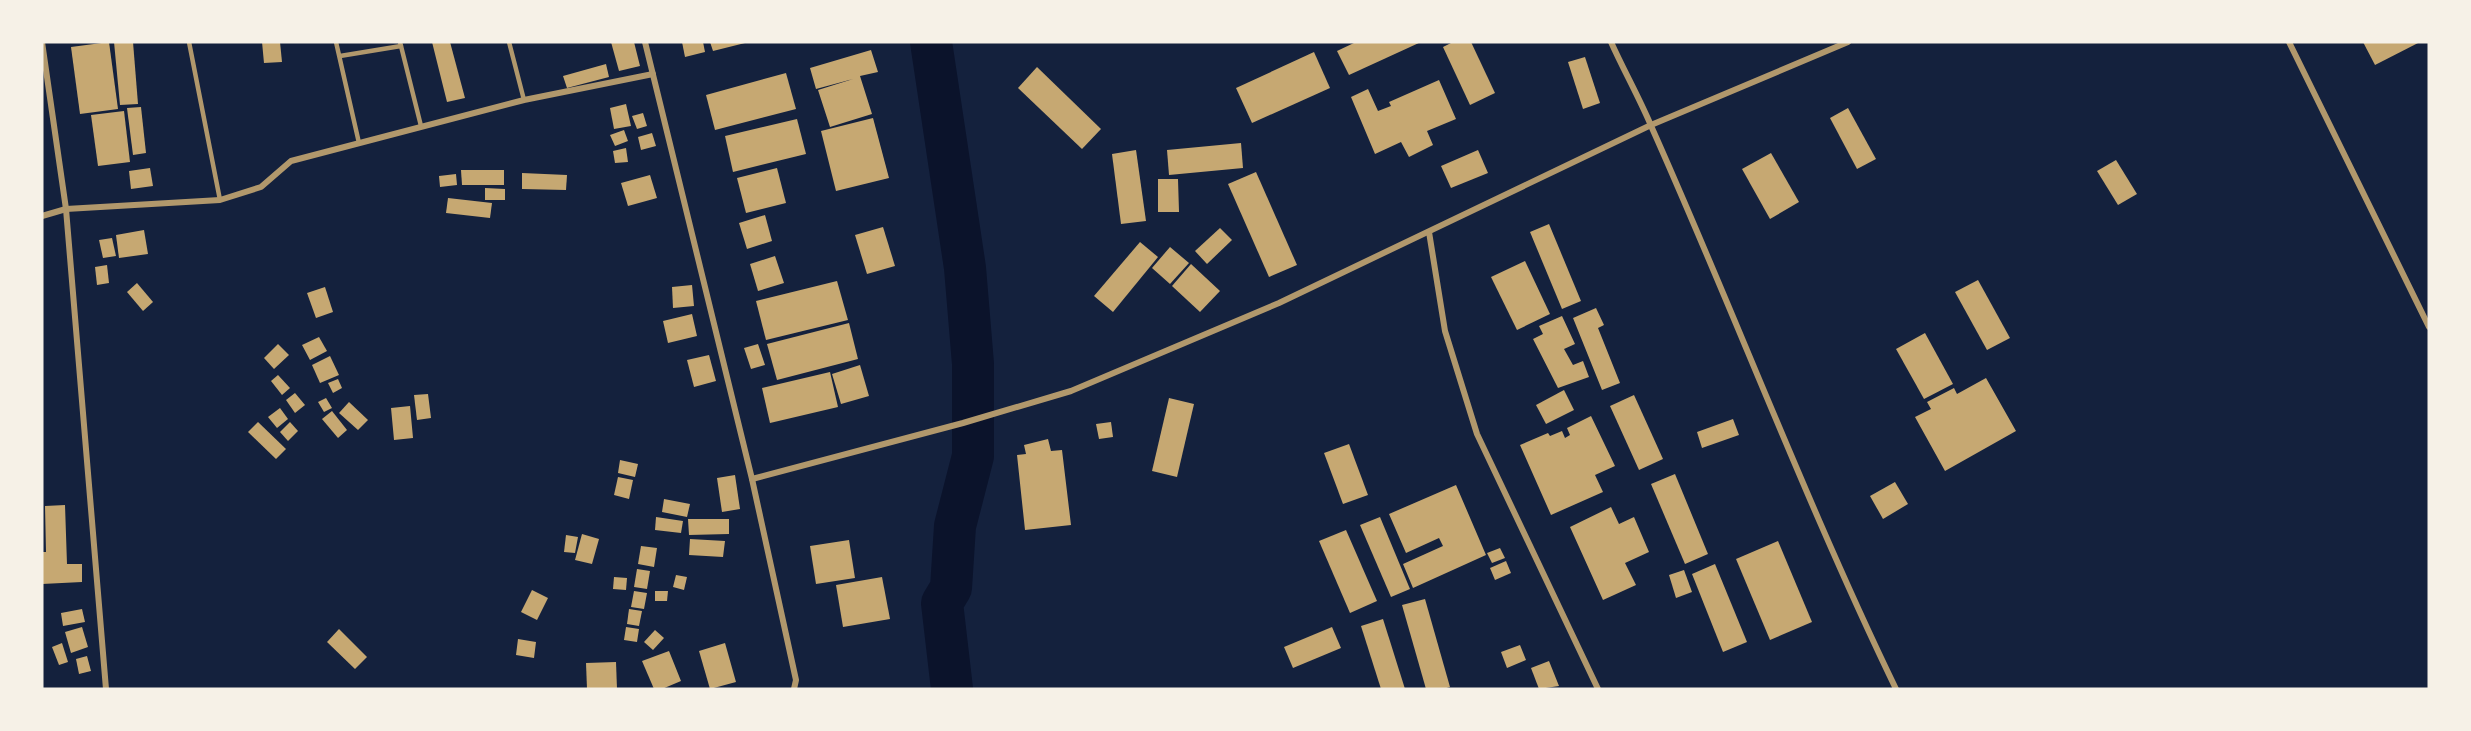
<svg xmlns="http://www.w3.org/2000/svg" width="2471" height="731" viewBox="0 0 2471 731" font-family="'Source Sans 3',sans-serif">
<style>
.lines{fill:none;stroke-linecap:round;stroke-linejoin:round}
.river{stroke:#0b132b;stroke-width:42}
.building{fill:#c6a872}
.service{stroke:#b1986c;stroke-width:4.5}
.minor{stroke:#b1986c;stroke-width:6}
</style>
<rect width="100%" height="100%" fill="#14213d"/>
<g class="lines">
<polyline class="river" points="931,42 965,268 973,364 973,456 955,526 951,588 942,603 952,689"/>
</g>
<g class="building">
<polygon points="109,42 118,109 80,114 71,47"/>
<polygon points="114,42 133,42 138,104 120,105"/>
<polygon points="262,42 280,42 282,62 264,63"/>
<polygon points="432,42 450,42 465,98 447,102"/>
<polygon points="611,42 634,42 640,66 619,71"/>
<polygon points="682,42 703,42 705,52 685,57"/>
<polygon points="710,42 745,42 745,43 713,51"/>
<polygon points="1356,42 1421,42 1349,75 1337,51"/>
<polygon points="1453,42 1471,42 1495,93 1470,105 1443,47"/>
<polygon points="2363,42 2420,42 2375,65"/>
<polygon points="871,50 878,72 860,76 872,114 830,127 818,90 853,79 816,89 810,68"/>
<polygon points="1314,52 1330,88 1252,123 1236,88"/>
<polygon points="1585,57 1600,103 1583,109 1568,62"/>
<polygon points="606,64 609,77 567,88 563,76"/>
<polygon points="1037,67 1101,129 1082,149 1018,88"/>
<polygon points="786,73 796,109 715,130 706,95"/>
<polygon points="1439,80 1456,119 1427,131 1433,145 1409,157 1401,142 1375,154 1351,97 1368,89 1378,111 1391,106 1389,102"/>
<polygon points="626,104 631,126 614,129 610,108"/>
<polygon points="141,107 146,153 133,155 127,108"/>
<polygon points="1848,108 1876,159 1857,169 1830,118"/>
<polygon points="124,111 130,162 98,166 91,115"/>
<polygon points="643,113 647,126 637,129 632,116"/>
<polygon points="873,118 889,178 836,191 821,131"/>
<polygon points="797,119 806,154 733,172 725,136"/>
<polygon points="624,130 628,141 615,146 610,135"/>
<polygon points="652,133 656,146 641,150 638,137"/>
<polygon points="1241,143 1243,168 1169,175 1167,150"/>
<polygon points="626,148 628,162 615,163 613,151"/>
<polygon points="1136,150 1146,221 1121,224 1112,154"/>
<polygon points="1478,150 1488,173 1451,188 1441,166"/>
<polygon points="1771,153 1799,202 1770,219 1742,169"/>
<polygon points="2116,160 2137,194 2118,205 2097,171"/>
<polygon points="150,168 153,186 131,189 129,171"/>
<polygon points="777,168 786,203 746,213 737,178"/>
<polygon points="461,170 504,170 504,185 462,185"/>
<polygon points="1256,172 1297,265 1269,277 1228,184"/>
<polygon points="522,173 567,175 566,190 522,189"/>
<polygon points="456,174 457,185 440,187 439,176"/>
<polygon points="650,175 657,198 628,206 621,183"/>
<polygon points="1158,179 1178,179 1179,212 1158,212"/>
<polygon points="485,188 505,189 505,200 485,200"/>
<polygon points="448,198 492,203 490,218 446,213"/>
<polygon points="765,215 772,241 747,249 739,223"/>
<polygon points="1549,224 1581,301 1562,309 1530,232"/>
<polygon points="883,227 895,266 867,274 855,235"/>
<polygon points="1220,228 1232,240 1207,264 1195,251"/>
<polygon points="144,230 148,254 119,258 116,235"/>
<polygon points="112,238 116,256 103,258 99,240"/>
<polygon points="1140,242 1158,257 1113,312 1094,296"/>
<polygon points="1170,247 1189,263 1170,284 1152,268"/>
<polygon points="775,256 784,283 758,291 750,264"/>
<polygon points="1525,261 1550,314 1517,330 1491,277"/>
<polygon points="1191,264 1220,291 1200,312 1172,286"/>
<polygon points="107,265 109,283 97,285 95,267"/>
<polygon points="1978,280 2010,338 1987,350 1955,292"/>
<polygon points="837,281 848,320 766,340 756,301"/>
<polygon points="137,283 153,302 143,311 127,292"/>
<polygon points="692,285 694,306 673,308 672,287"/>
<polygon points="325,287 333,312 316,318 307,293"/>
<polygon points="1596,308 1604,325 1598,328 1620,383 1602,390 1573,318"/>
<polygon points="692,314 697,336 668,343 663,321"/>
<polygon points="1562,316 1575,344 1564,349 1573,365 1583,361 1589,377 1558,388 1533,339 1543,334 1539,326"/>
<polygon points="849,323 858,359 777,380 767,344"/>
<polygon points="1925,333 1953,384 1924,399 1896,349"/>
<polygon points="319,337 327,351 310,360 302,345"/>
<polygon points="278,344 289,355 274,369 264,358"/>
<polygon points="758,344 765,365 751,369 744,348"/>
<polygon points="709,355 716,381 694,387 687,360"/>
<polygon points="330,356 339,375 320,383 312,365"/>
<polygon points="860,365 869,396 841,404 832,374"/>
<polygon points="830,372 838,407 770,423 762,388"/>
<polygon points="278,375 290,388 282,395 271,381"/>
<polygon points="1986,378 2016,431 1945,471 1915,417 1931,409 1927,402 1954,388 1957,394"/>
<polygon points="338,379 342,388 333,393 328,383"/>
<polygon points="1564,390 1574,410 1546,424 1536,405"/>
<polygon points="295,393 305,405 295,413 286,400"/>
<polygon points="428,394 431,418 417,420 414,395"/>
<polygon points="1634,395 1663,459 1639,470 1610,406"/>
<polygon points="326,398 332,408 324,412 318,402"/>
<polygon points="1169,398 1194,404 1177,477 1152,471"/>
<polygon points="349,402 368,420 358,430 339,413"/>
<polygon points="410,406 413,438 394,440 391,408"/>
<polygon points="280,408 288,419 277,428 268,417"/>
<polygon points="332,411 347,430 338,438 322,419"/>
<polygon points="1591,416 1615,466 1595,475 1603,492 1551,515 1520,445 1548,433 1550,436 1562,431 1565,438 1570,435 1567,428"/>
<polygon points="1733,419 1739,435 1702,448 1697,432"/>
<polygon points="258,422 286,449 276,459 248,432"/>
<polygon points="290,422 298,431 288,441 280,432"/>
<polygon points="1111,422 1113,437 1099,439 1096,424"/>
<polygon points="1048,439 1051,451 1062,450 1071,525 1025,530 1017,455 1026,454 1024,445"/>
<polygon points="1349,444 1368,495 1343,504 1324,453"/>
<polygon points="620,460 638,464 635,477 618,473"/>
<polygon points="1675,474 1708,554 1685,564 1651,484"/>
<polygon points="735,475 740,509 722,512 717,478"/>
<polygon points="618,477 633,480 629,499 614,495"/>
<polygon points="1895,482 1908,504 1883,519 1870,496"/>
<polygon points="1456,485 1486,555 1413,588 1403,564 1443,546 1439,538 1406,553 1389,514"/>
<polygon points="664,499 690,504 687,517 662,512"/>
<polygon points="65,505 67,564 82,564 82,582 42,584 42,552 46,552 45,506"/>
<polygon points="1611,507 1619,524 1634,517 1649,552 1625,563 1636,585 1603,600 1570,527"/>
<polygon points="656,517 683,521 681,533 655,530"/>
<polygon points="1380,517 1410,589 1391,597 1360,525"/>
<polygon points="688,519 729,519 729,534 689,535"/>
<polygon points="1346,530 1377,601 1350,613 1319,541"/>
<polygon points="582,534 599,539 592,564 575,560"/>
<polygon points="566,535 578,537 575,553 564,552"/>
<polygon points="690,539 725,541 723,557 689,555"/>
<polygon points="849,540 855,578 816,584 810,546"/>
<polygon points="1778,541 1812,622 1770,640 1736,559"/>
<polygon points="641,546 657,548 654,567 638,564"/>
<polygon points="1500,548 1505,558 1492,563 1487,553"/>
<polygon points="1506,561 1511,573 1495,580 1490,568"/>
<polygon points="1715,564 1747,642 1723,652 1692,574"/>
<polygon points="637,569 650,571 647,589 634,587"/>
<polygon points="1684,570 1692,592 1676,598 1669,575"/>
<polygon points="676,575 687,577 684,590 673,587"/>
<polygon points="614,577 627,578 626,590 613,589"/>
<polygon points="882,577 890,619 843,627 836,585"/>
<polygon points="532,590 548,598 537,620 521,612"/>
<polygon points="634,591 647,593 644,609 631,607"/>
<polygon points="655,591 668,591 667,601 655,601"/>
<polygon points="1425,599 1450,687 1443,689 1426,689 1402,605"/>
<polygon points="82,609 85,622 63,626 61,613"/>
<polygon points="629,609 642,611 639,626 627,624"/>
<polygon points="1383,619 1405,689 1381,689 1361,626"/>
<polygon points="82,627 88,647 71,653 65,632"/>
<polygon points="626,627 639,629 637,642 624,640"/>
<polygon points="1332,627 1341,648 1293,668 1284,647"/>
<polygon points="339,629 367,657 355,669 327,642"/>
<polygon points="655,630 664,638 653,650 644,642"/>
<polygon points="518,639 536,642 534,658 516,655"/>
<polygon points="62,643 68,662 59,665 52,647"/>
<polygon points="725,643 736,682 710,689 699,651"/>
<polygon points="1520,645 1526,660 1507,668 1501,652"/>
<polygon points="669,651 681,681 662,689 654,689 642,661"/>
<polygon points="87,656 91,671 79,674 76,659"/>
<polygon points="1549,661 1559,686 1539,689 1531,668"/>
<polygon points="616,662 617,689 587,689 586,663"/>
</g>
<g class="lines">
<g class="service">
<polyline points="189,42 220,200"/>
<polyline points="336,42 359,143"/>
<polyline points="400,42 421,126"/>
<polyline points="509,42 524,100"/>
<polyline points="340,56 401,46"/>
</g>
<g class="minor">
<polyline points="42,42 66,209 106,689"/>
<polyline points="645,42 752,479 796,680 794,689"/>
<path d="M1611 42C1624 71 1640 99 1652 128 1735 314 1807 505 1896 689"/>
<polyline points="2289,42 2429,327"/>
<polyline points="42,216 66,209 220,200 261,187 291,161 524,100 653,74"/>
<polyline points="1429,232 1445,331 1477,434 1598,689"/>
<polyline points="752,479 963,423 1071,391 1279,303 1651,125 1848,42"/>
</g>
</g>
<rect width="2471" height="731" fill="none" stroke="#f6f1e7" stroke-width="87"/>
</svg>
